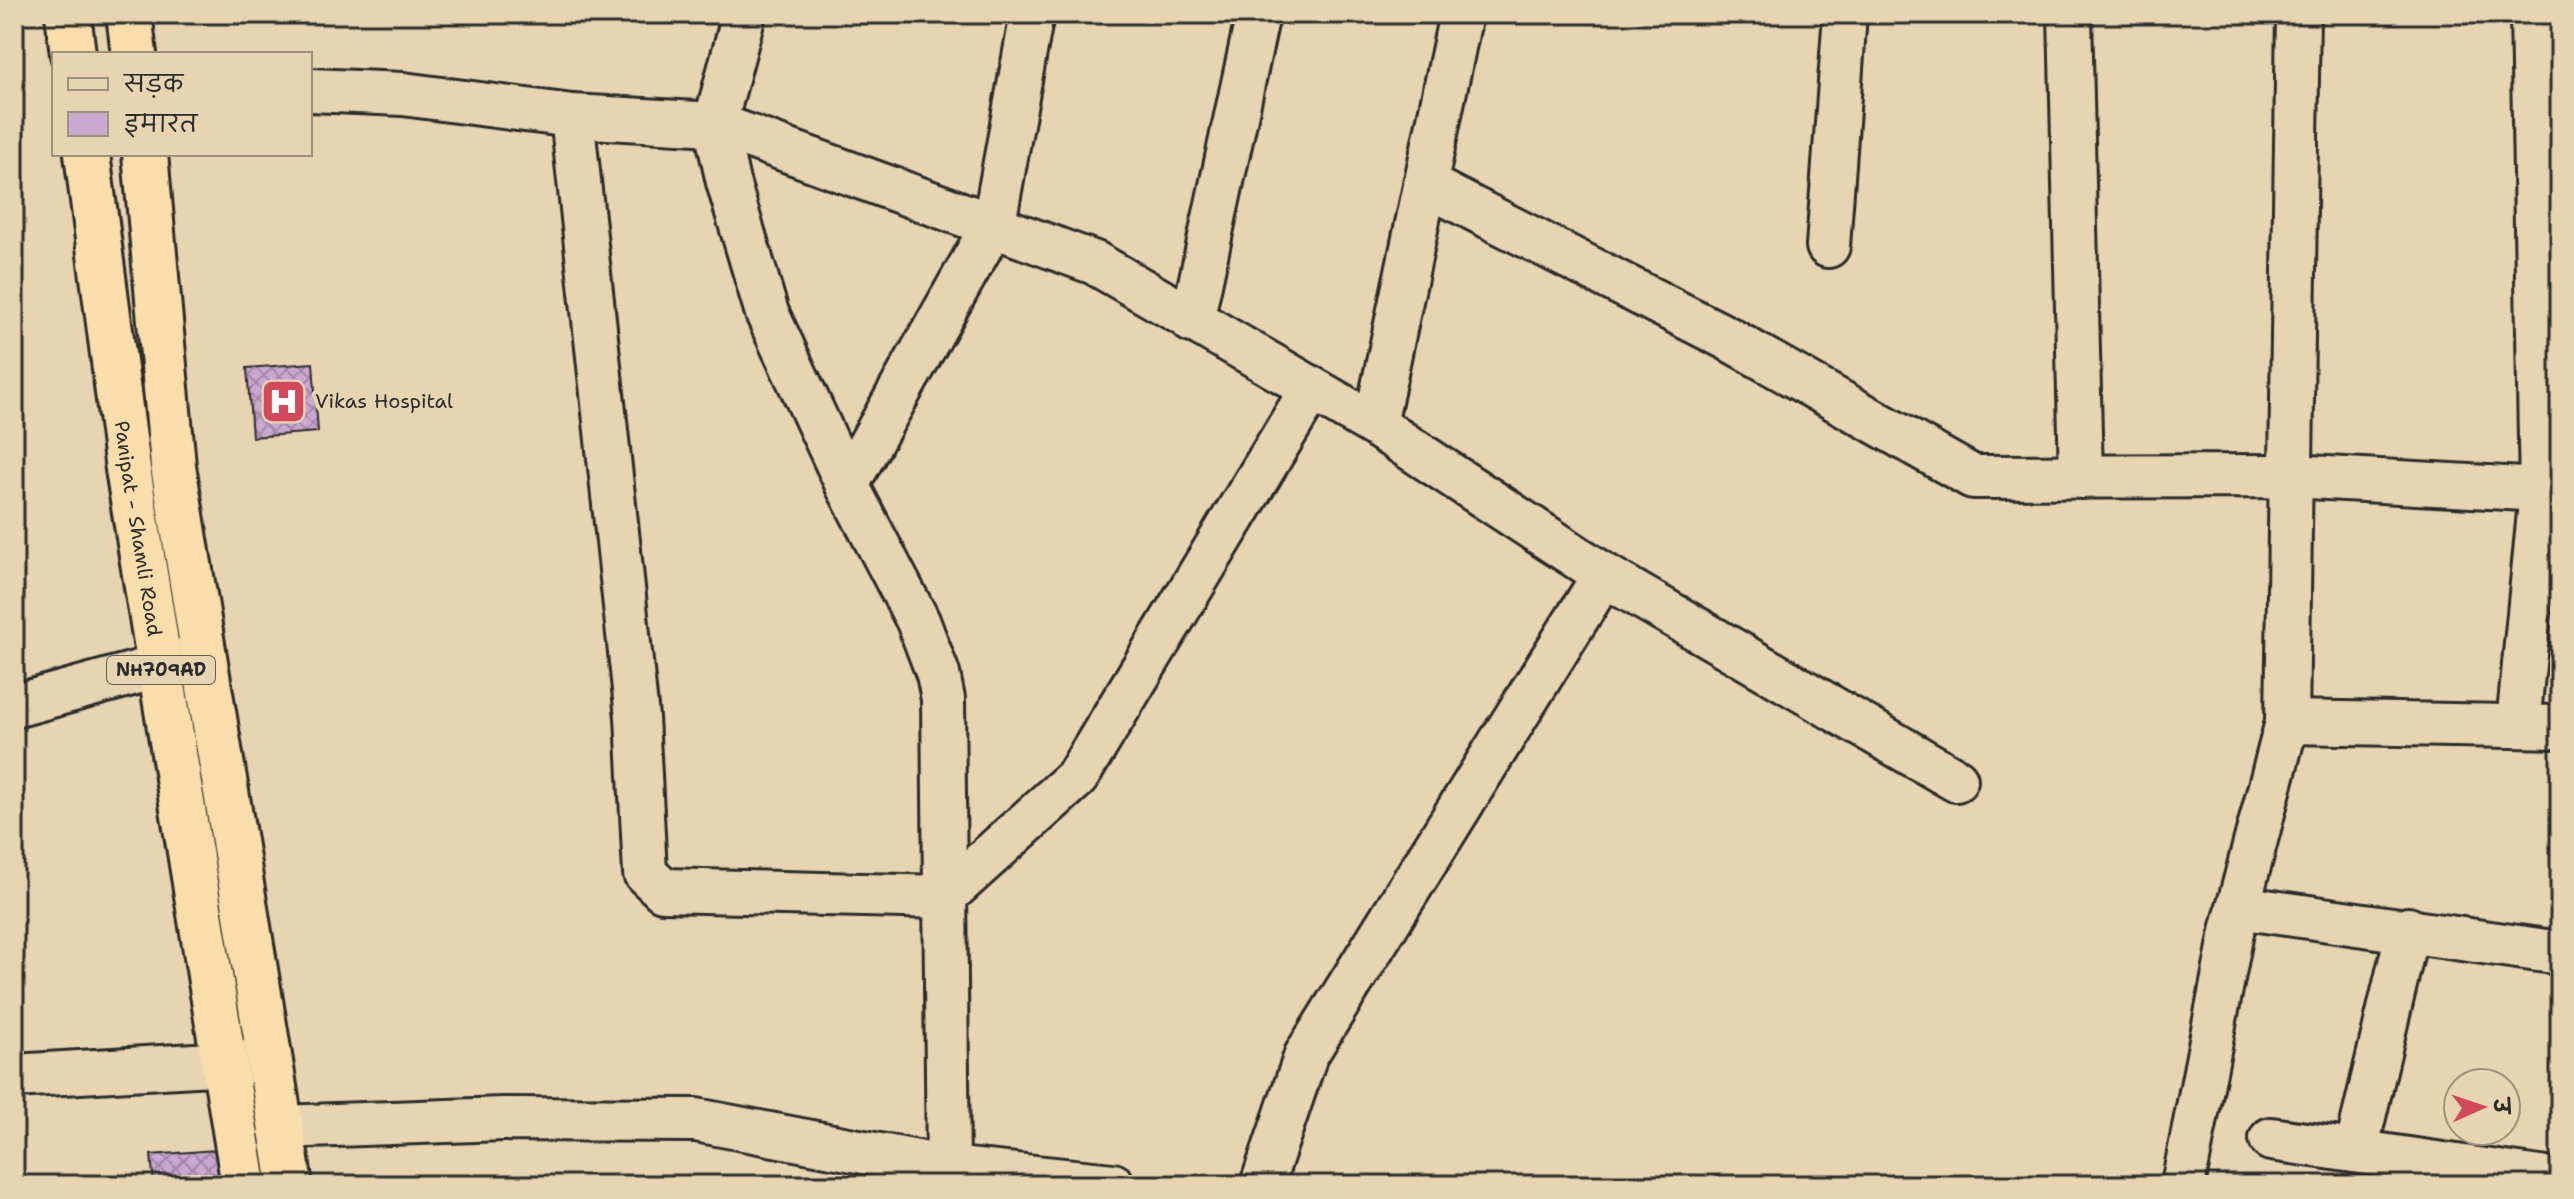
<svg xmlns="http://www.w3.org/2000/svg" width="2574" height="1199" viewBox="0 0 2574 1199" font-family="'Shantell Sans','Playpen Sans Deva',sans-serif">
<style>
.building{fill:url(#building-cross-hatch);stroke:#2b2b2b;stroke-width:2}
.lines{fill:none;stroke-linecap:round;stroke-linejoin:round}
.minor-casing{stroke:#2b2b2b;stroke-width:48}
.highway-casing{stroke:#2b2b2b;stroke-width:50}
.minor{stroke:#e7d5b2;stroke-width:42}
.highway{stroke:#f9deab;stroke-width:44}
.labels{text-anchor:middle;stroke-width:8;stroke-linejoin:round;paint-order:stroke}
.shield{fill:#e7d5b2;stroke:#635e54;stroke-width:2}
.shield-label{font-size:18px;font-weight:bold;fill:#2b2b2b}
.poi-label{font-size:20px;fill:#2b2b2b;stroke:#e7d5b2;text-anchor:start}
.street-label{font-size:20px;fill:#2b2b2b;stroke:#e7d5b2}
</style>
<defs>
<pattern id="building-cross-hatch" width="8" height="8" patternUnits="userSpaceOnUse" patternTransform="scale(2)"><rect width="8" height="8" fill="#c9a7d1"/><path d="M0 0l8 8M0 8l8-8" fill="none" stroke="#a388aa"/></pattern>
</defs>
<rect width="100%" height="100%" fill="#e7d5b2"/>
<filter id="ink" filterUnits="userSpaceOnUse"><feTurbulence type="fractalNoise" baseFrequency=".0125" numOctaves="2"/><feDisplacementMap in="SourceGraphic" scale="16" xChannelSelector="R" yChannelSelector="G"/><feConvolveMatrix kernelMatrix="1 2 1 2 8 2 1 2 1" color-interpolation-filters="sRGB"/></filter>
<g filter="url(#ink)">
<g class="building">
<polygon points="313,363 318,432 252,437 247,368"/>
<polygon points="228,1149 230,1185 154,1185 151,1155"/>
</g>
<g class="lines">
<defs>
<g id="minor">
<polyline points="744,14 715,124 728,182 767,313 847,485 918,621 938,674 943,699 948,1168"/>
<polyline points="2070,14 2081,477"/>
<polyline points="310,90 403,94 572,116 715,124 1095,263 1375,425 1604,575 1956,780"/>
<polyline points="572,116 637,717 645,873 663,890 944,897 1077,777 1311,390"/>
<polyline points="1425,184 1727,338 1973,477 2291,476 2560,491"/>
<polyline points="1828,246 1845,14"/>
<polyline points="1192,321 1258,14"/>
<polyline points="1375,425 1461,14"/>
<polyline points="847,485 994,223 1032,14"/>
<polyline points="14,706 194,657"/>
<polyline points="2287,722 2560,727"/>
<polyline points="2518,725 2541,492 2532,14"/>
<polyline points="2238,907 2560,953"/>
<polyline points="14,1076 260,1061"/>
<polyline points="280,1127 503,1119 696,1120 948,1168 1113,1185"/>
<polyline points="2271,1139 2560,1181"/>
<polyline points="2356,1151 2408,929"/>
<polyline points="1262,1185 1306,1055 1604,575"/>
<polyline points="2183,1185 2233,927 2287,722 2298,14"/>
</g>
<g id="highway">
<polyline points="68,14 73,54"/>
<polyline points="129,14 134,54"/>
<path id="s1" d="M87 154 128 469 244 1185"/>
<polyline points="145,154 173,466 290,1185"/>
</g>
</defs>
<use href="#minor" class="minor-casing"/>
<use href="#highway" class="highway-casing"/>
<use href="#minor" class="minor"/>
<use href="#highway" class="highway"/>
</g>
</g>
<defs>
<symbol id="hospital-square" viewBox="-11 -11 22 22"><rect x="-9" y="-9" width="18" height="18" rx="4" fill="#d1495b" stroke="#e7d5b2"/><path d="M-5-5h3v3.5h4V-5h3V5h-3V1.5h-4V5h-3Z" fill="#fff"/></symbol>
</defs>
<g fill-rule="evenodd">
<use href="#hospital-square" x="258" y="376" width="51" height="51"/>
</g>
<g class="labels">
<rect class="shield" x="107" y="656" width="108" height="28" rx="6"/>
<g class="shield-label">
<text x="161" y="676">NH709AD</text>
</g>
<g class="poi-label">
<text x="315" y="408">Vikas Hospital</text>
</g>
<g class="street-label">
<text dy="7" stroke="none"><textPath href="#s1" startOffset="378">Panipat - Shamli Road</textPath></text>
</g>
</g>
<rect width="2574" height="1199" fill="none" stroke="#e7d5b2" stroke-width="48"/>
<rect x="24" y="24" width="2526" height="1151" fill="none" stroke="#2b2b2b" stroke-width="3" filter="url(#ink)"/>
<rect x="52" y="52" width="260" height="104" fill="#e7d5b2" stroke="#9c917c" stroke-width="2"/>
<rect x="68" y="78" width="40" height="12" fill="#e7d5b2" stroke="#9c917c" stroke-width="2"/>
<text x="124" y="92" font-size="24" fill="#2b2b2b">सड़क</text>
<rect x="68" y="112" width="40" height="24" fill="#c9a7d1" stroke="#9c917c" stroke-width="2"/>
<text x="124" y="132" font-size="24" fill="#2b2b2b">इमारत</text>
<g transform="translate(2482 1107) rotate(87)"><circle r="38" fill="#e7d5b2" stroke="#9c917c" stroke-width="2"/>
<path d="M0-6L14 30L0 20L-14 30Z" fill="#d1495b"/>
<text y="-12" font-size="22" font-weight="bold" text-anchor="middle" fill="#2b2b2b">उ</text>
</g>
</svg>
